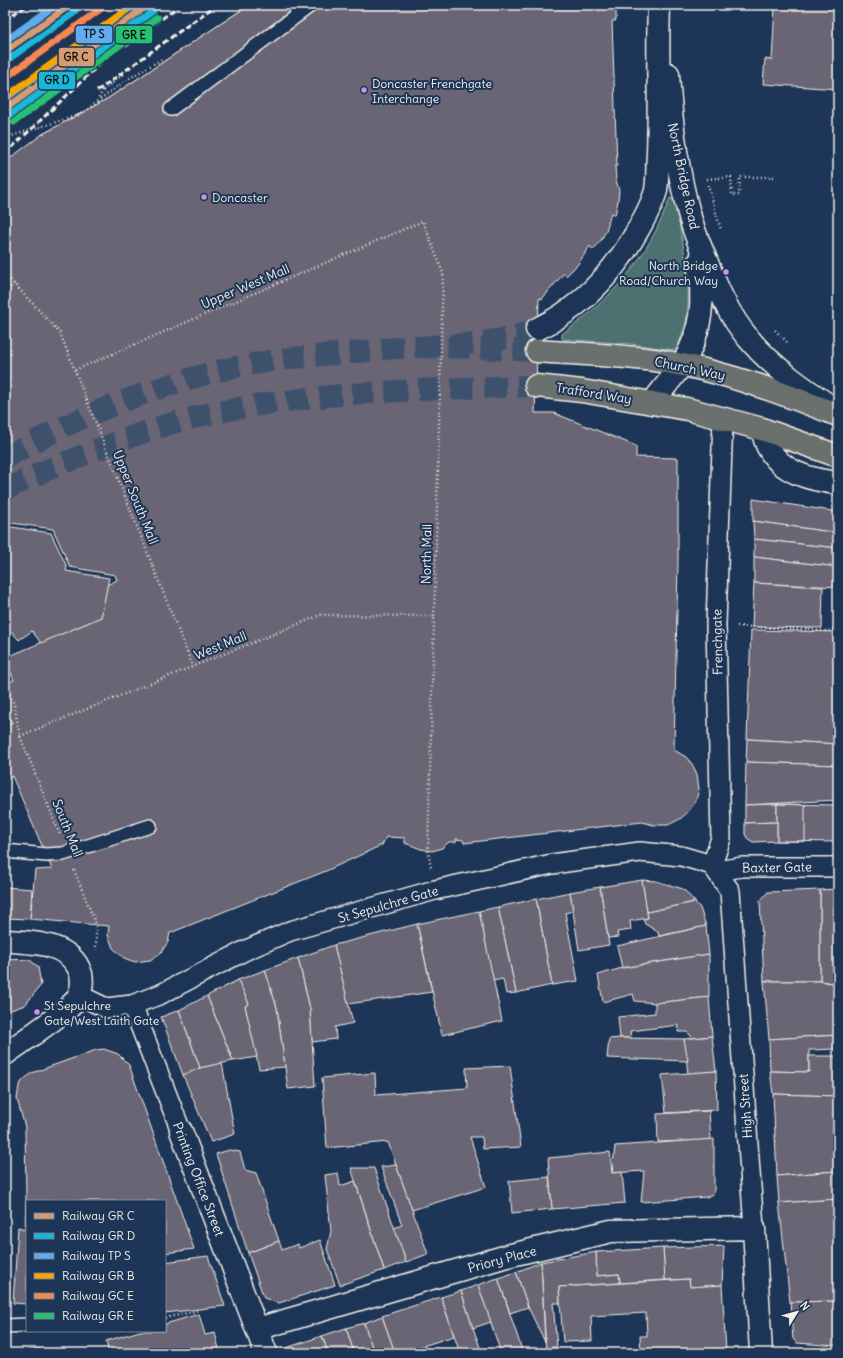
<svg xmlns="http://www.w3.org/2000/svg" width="843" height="1358" viewBox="0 0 843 1358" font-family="Delius,sans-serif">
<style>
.green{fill:#4d7071;stroke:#a0b0ac}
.building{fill:#696575;stroke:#f4f1e8}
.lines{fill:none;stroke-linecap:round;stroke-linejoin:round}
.tertiary-tunnel{stroke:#3d516d;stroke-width:22;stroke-dasharray:22 11;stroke-linecap:butt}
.trunk-tunnel{stroke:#3d516d;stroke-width:22;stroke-dasharray:22 11;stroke-linecap:butt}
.service-casing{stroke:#f4f1e8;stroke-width:16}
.pedestrian-casing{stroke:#f4f1e8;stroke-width:22}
.minor-casing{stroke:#f4f1e8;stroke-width:25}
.tertiary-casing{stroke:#f4f1e8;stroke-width:25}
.trunk-casing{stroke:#f4f1e8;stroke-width:25}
.path{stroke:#f4f1e8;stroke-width:2.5;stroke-dasharray:1 3;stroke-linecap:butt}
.service{stroke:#1d3557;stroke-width:13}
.pedestrian{stroke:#1d3557;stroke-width:19}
.minor{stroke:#1d3557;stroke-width:22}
.tertiary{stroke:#1d3557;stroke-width:22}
.trunk{stroke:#6a706d;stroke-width:22}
.rail{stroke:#f4f1e8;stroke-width:3;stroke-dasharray:6 3;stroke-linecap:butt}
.path-bridge{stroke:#f4f1e8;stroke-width:2.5;stroke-dasharray:1 3;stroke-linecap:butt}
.rail-1-casing{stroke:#1d3557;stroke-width:10}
.rail-2-casing{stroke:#1d3557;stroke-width:10}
.rail-3-casing{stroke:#1d3557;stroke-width:10}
.rail-4-casing{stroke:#1d3557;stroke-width:10}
.rail-5-casing{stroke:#1d3557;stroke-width:10}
.rail-6-casing{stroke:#1d3557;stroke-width:10}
.rail-1{stroke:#d39c74;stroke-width:7}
.rail-2{stroke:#1ab6d8;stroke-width:7}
.rail-3{stroke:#60acee;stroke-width:7}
.rail-4{stroke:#f7a600;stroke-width:7}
.rail-5{stroke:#f88751;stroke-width:7}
.rail-6{stroke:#26c172;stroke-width:7}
.bus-dot{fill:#ce8fe9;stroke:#1d3557;stroke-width:1.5}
.labels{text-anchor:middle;stroke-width:4;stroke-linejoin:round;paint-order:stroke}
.bus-label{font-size:12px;fill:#f4f1e8;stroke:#1d3557;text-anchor:start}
.street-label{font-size:13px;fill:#f4f1e8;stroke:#1d3557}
.line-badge{stroke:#1d3557;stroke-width:1.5}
.pale-badge-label{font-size:11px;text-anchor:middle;font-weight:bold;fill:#111}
</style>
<rect width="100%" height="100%" fill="#1d3557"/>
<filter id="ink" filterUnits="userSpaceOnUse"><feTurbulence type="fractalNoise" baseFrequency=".025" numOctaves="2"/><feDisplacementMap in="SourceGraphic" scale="8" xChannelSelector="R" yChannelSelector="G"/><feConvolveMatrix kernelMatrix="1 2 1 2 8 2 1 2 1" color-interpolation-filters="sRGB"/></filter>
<g filter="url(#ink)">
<path class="green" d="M670 198 675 200C681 237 692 278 687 315 686 327 680 339 676 350L631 344 562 339V334C614 297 648 258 670 198Z"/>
<g class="building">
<polygon points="249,5 467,5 545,195 135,368 41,135 107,99"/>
<polygon points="249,5 616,5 616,21 612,21 617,166 615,166 616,180 619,190 618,201 615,215 611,213 606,231 601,240 593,250 590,246 578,264 566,276 564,273 542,299 540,298 539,299 535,413 554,413 636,446 636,457 678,458 678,562 674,750 686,757 692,764 697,774 699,789 696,801 689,811 680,819 668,825 654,825 642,822 464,843 463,840 456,839 456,842 449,842 442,848 432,851 421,849 405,843 405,838 386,837 382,845 326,871 170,933 168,942 160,954 150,960 135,962 124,958 113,948 108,935 109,926 30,919 35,870 52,869 12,776 7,778 5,773 5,726 12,723 5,708 5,684 14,680 5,658 101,617 107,585 117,580 115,575 70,567 53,529 5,522 5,162 41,135 107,99"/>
<polygon points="775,5 838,5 838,89 763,84 765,59 772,60"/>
<polygon points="753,499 838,512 838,533 753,521"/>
<polygon points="753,521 838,533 838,548 754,539"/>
<polygon points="5,526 51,533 67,567 66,571 109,578 101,617 41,643 32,631 19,640 5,624"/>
<polygon points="754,539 838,548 838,567 754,557"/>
<polygon points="754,557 838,567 838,587 754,583"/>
<polygon points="754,583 823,587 822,628 752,627"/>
<polygon points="751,630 838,632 838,744 747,739"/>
<polygon points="5,708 12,723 5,726"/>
<polygon points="747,739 838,744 838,765 746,762"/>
<polygon points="746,762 838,765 838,800 745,805"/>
<polygon points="777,804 838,805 838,842 777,841"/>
<polygon points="777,804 777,822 745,823 745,805"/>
<polygon points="777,804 805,805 805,841 777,841"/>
<polygon points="777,822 777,841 753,842 747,838 745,834 745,823"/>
<polygon points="642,880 656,881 683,889 695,902 647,912"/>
<polygon points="642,880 648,918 630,921 631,930 617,932 618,937 608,938 600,887"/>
<polygon points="5,887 32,889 30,919 5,918"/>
<polygon points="600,887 609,945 579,950 570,892"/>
<polygon points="838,889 838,984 820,981 820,890"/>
<polygon points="820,890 820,981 764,981 760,901 768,892"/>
<polygon points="570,892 573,911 565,913 578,981 552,985 536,899"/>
<polygon points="536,899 552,985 516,993 498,907"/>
<polygon points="695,902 700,908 706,926 659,936 658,932 645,924 643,919 648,918 647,912"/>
<polygon points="498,907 516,993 506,994 503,979 493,981 479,911"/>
<polygon points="479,911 502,1021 442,1035 417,924"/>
<polygon points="417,924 432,992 348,1004 334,945"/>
<polygon points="706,926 709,954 622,968 617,946"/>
<polygon points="334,945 353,1023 335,1027 336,1039 312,1042 310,1009 298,958"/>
<polygon points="709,954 709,997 655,1003 635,1001 633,994 603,1002 598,975 622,968"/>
<polygon points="298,958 310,1009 315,1086 288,1089 277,1008 265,970"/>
<polygon points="5,959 30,960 38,967 41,985 25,1005 5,1012"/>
<polygon points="265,970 277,1008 285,1067 259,1069 245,1006 249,1004 238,980"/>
<polygon points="238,980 249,1004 245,1006 257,1057 233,1061 207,996"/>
<polygon points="764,981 820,981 838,984 838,1035 769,1039"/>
<polygon points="207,996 233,1061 200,1068 179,1010"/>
<polygon points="709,997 712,1036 693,1038 687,1032 678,1032 679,1025 630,1031 631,1038 620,1038 618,1017 655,1013 655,1003"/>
<polygon points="179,1010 200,1068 183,1075 161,1017"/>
<polygon points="838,1035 838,1049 809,1050 809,1072 770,1071 769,1039"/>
<polygon points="712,1036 716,1071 688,1074 684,1039"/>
<polygon points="620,1038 684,1039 688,1061 607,1058 609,1039"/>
<polygon points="104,1049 118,1054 129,1065 194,1249 165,1253 165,1201 27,1201 27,1304 13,1303 18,1227 25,1229 26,1196 25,1127 17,1099 19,1086 23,1080 32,1073 96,1050"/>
<polygon points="809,1056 838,1056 837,1096 773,1094 770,1071 809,1072"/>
<polygon points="222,1063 235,1134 211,1142 183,1075 200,1068"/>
<polygon points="510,1066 521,1147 483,1149 482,1137 470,1137 486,1187 412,1210 388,1142 327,1148 322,1078 375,1073 376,1095 467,1088 466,1068"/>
<polygon points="716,1071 717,1110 666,1113 662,1075"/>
<polygon points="773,1094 838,1096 838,1143 835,1143 836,1171 777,1176"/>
<polygon points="709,1111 711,1140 658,1142 657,1114"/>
<polygon points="714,1139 714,1193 707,1197 641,1202 644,1171 612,1173 615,1146"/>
<polygon points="835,1143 838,1143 838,1171 836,1171"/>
<polygon points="229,1150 240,1152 245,1170 256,1173 279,1241 248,1253 216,1154"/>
<polygon points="610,1152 612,1173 622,1172 625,1203 552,1209 548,1158"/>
<polygon points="396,1165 428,1254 406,1262 394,1228 402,1225 381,1167"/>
<polygon points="351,1168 374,1168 406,1262 384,1270"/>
<polygon points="836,1171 838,1171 838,1199 779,1203 777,1176"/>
<polygon points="338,1173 340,1186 355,1181 384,1270 340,1285 327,1249 331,1231 325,1175"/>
<polygon points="549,1177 552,1209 512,1213 509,1181"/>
<polygon points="838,1199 838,1301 790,1302 779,1203"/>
<polygon points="320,1240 335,1285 279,1303 264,1298 248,1253 279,1241 282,1250 298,1244 299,1248"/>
<polygon points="724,1246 722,1285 690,1287 689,1279 665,1280 663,1248"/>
<polygon points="663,1248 665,1280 620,1283 619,1274 597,1276 596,1252"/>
<polygon points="596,1252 597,1276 619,1274 620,1283 559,1287 560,1303 553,1303 557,1347 552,1347 553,1352 565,1352 565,1353 546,1353 541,1262"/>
<polygon points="208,1256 225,1306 165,1313 165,1262"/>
<polygon points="541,1262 545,1342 528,1307 516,1272"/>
<polygon points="516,1272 528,1307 510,1313 498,1278"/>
<polygon points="498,1278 522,1350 515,1353 501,1353 478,1285"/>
<polygon points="689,1279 690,1287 722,1285 726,1353 641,1353 640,1336 647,1336 646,1313 591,1316 592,1341 563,1342 559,1287"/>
<polygon points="478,1285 491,1322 473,1328 461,1291"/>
<polygon points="461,1291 473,1328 482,1353 460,1353 441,1297"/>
<polygon points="441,1297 454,1336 401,1353 395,1353 382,1316"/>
<polygon points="838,1301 838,1346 797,1343 793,1339 790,1302"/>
<polygon points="199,1314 205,1335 215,1333 220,1353 109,1353 106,1341 140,1331 165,1331 165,1324"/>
<polygon points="382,1316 395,1353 374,1353 364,1323"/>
<polygon points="364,1323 374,1353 354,1353 346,1328"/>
<polygon points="346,1328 354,1353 328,1353 322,1336"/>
<polygon points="322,1336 328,1353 281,1353 280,1350"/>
<polygon points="40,1349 45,1353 5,1353"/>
</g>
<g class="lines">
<path class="tertiary-tunnel" d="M418 347C458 344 500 344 537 329"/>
<g class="trunk-tunnel">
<path d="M5 458C66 422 134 394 203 375 253 361 306 356 358 352 378 350 399 347 419 347 458 347 497 349 537 351"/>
<path d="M5 490C29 477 54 467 79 457 123 439 168 422 214 413 320 391 428 389 536 386"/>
</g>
<defs>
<g id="service">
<polyline points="171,109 311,5"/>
<polyline points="5,851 46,855 63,854 150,826"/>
<polyline points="5,1326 27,1325"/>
</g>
<g id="pedestrian">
<polyline points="712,865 721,838 716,625 723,418"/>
<polyline points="712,865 730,891 754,1228"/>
<polyline points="717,871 742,867 838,867"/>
<polyline points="79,995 106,1008 132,1005 161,994 244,951 290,931 435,890 552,864 640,852 681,856 712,865"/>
<polyline points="132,1005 181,1131"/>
</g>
<g id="minor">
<path d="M668 74C671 122 677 171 690 217 694 232 700 246 706 260 717 288 729 316 749 339 772 367 806 390 836 410"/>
<path d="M682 365C702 332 705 300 698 263"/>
<path d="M762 429C764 435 765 442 768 447 781 473 812 480 838 483"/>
<path d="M5 941C32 942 71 942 81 974 83 983 81 993 76 1000 69 1009 59 1015 50 1022 35 1033 20 1044 5 1054"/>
<polyline points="181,1131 266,1353"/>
<polyline points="257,1329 507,1256 611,1231 754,1228 761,1353"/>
</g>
<g id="tertiary">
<path d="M537 329C582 308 615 271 639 228 645 217 653 203 656 190 658 178 657 165 658 153 660 104 657 54 659 5"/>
<polyline points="652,403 682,365"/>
</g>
<g id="trunk">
<path d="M537 351C580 354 624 355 667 362 726 372 782 393 838 415"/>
<polyline points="536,386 582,391 687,409 762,429 838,456"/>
</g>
</defs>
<use href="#service" class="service-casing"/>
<use href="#pedestrian" class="pedestrian-casing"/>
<use href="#minor" class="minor-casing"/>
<use href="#tertiary" class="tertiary-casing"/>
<use href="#trunk" class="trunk-casing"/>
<g class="path">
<polyline points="103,90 125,73"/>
<polyline points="97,102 128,79 162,59"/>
<polyline points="707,179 731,177 732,195 739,195 740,177 775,177"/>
<polyline points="708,185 721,230"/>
<polyline points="5,274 60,333 193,667"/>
<polyline points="5,293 14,284"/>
<polyline points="775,330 787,342"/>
<polyline points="75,370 423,221 443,273 428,851 431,868"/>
<polyline points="737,626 828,631 838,628"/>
<polyline points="5,683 14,704 20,736 60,835"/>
<polyline points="20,736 321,615 434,616"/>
<polyline points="74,870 96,924 96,950"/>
<polyline points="165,1318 197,1311"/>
</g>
<use href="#service" class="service"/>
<use href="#pedestrian" class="pedestrian"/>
<use href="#minor" class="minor"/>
<use href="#tertiary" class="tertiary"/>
<use href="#trunk" class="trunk"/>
<g class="rail">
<polyline points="5,19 28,5"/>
<polyline points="126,46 180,5"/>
<polyline points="97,91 216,5"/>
<polyline points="5,154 162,5"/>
</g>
<polyline class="path-bridge" points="5,138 82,114 97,102 103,90"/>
<defs>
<g id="rail-1">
<polyline points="5,51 70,5"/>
<polyline points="5,109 148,5"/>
</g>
<g id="rail-2">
<polyline points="10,58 75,12"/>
<polyline points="10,115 153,11"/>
</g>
<g id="rail-3">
<polyline points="5,41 56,5"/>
<polyline points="5,99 134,5"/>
</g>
<polyline id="rail-4" points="10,94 125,11"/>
<polyline id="rail-5" points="5,78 106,5"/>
<polyline id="rail-6" points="14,122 157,18"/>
</defs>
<use href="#rail-1" class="rail-1-casing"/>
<use href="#rail-2" class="rail-2-casing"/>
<use href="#rail-3" class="rail-3-casing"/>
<use href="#rail-4" class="rail-4-casing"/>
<use href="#rail-5" class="rail-5-casing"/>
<use href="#rail-6" class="rail-6-casing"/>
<use href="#rail-1" class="rail-1"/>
<use href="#rail-2" class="rail-2"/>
<use href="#rail-3" class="rail-3"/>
<use href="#rail-4" class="rail-4"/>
<use href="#rail-5" class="rail-5"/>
<use href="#rail-6" class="rail-6"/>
</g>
</g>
<g class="bus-dot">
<circle cx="364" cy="90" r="3.5"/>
<circle cx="204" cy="197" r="3.5"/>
<circle cx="726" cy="272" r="3.5"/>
<circle cx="37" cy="1012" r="3.5"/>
</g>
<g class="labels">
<g class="bus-label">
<text x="372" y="88">Doncaster Frenchgate<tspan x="372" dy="15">Interchange</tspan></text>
<text x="212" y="202">Doncaster</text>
<text x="718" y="270" text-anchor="end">North Bridge<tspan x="718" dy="15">Road/Church Way</tspan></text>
<text x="44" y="1010">St Sepulchre<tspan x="44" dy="15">Gate/West Laith Gate</tspan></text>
</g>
<g class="street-label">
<text transform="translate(684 176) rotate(78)" y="5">North Bridge Road</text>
<text transform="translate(245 286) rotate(-23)" y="5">Upper West Mall</text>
<text transform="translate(690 368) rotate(12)" y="5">Church Way</text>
<text transform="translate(594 393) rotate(9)" y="5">Trafford Way</text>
<text transform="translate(136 497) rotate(68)" y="5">Upper South Mall</text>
<text transform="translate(426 554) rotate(-89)" y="5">North Mall</text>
<text transform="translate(717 642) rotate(-91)" y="5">Frenchgate</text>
<text transform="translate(220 645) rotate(-22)" y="5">West Mall</text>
<text transform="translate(68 828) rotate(68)" y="5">South Mall</text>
<text transform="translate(777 867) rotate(-1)" y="5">Baxter Gate</text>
<text transform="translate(388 904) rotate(-16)" y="5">St Sepulchre Gate</text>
<text transform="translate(745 1106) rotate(-94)" y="5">High Street</text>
<text transform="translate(199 1179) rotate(69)" y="5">Printing Office Street</text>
<text transform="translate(502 1259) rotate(-15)" y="5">Priory Place</text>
</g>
</g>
<g class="line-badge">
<rect x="75" y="25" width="38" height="19" rx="4" fill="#60acee"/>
<rect x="115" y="25" width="38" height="19" rx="4" fill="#26c172"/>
<rect x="58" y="47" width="37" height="20" rx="4" fill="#d39c74"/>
<rect x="38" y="71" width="38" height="19" rx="4" fill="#1ab6d8"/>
</g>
<g class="pale-badge-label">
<text x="94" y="38">TP S</text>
<text x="134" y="39">GR E</text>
<text x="76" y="61">GR C</text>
<text x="57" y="84">GR D</text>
</g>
<rect width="843" height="1358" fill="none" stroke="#1d3557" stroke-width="20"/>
<rect x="10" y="10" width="823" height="1338" fill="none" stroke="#f4f1e8" stroke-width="1.5" filter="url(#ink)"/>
<rect x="26" y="1200" width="140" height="132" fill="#1d3557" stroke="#738091"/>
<rect x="34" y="1213" width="20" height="6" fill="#d39c74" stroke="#738091"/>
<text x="62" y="1220" font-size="12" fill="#f4f1e8">Railway GR C</text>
<rect x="34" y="1233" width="20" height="6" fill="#1ab6d8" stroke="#738091"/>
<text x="62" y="1240" font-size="12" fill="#f4f1e8">Railway GR D</text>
<rect x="34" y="1253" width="20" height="6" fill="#60acee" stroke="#738091"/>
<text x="62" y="1260" font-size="12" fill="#f4f1e8">Railway TP S</text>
<rect x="34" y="1273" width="20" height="6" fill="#f7a600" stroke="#738091"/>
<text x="62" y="1280" font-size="12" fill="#f4f1e8">Railway GR B</text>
<rect x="34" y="1293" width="20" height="6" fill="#f88751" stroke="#738091"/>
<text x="62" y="1300" font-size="12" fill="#f4f1e8">Railway GC E</text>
<rect x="34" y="1313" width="20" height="6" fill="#26c172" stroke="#738091"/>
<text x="62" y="1320" font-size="12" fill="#f4f1e8">Railway GR E</text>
<g transform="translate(797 1312) rotate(53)" stroke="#1d3557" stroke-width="3" paint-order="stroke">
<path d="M0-3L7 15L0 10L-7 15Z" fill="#f4f1e8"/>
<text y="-6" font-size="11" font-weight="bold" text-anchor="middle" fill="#f4f1e8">N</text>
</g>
</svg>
